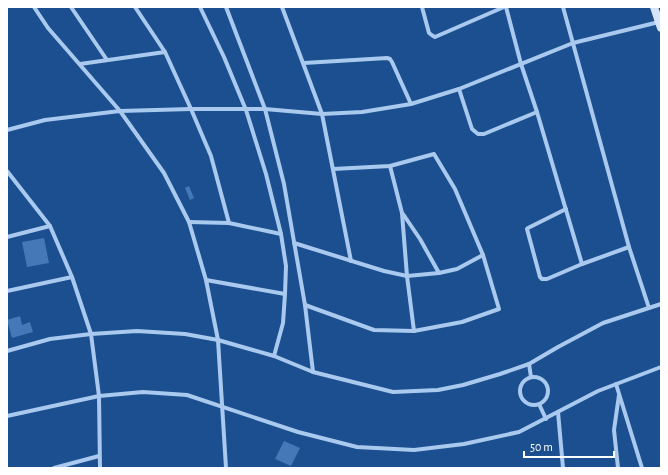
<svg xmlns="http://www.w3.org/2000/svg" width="668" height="475" viewBox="0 0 668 475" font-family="'Alegreya Sans',sans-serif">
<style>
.building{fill:#4478b7}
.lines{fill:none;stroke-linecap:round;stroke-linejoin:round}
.street{stroke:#a9c9ee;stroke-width:4}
.secondary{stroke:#d6e6fa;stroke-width:8}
</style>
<rect width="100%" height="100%" fill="#1b4f8f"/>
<g class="building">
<polygon points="189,186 194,198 190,200 185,188"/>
<polygon points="44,238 49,263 27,267 22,242"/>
<polygon points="20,316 22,325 30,322 33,332 12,338 7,320"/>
<polygon points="284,441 300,448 291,466 275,459"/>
</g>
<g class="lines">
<g class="street">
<polyline points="34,7 48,28 120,111 164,173 189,222 206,280 218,340 226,468"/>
<polyline points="71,7 107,60"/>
<polyline points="135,7 165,52 191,109 211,156 229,223"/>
<polyline points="200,7 224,57 246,110 266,174 281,234 286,266 285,294 283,323 274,356"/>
<polyline points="226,7 265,109 284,184 305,305 313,372"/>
<polyline points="282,7 322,114 351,261"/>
<polyline points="422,7 429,33 433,36 435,37 504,7"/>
<polyline points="506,7 521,64 537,112 582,264"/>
<polyline points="563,7 629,247 649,308"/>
<polyline points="304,63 387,58 390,59 392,62 411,104"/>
<polyline points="80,64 165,52"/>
<polyline points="459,89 472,129 478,134 484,134 537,112"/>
<polyline points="7,130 45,120 120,111 191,109 265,109 322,114 362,112 411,104 459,89 573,43 659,22"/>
<polyline points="390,166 402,213 407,276 414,331"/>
<polyline points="7,171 50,226 72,277 91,334 99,396 100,468"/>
<polyline points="566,209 528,228 527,229 540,277 542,279 547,279 582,264 629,247"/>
<polyline points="403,214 420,239 439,273"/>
<polyline points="189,222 229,223 281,234"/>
<polyline points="7,237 50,226"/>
<polyline points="294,243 384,271 407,276 439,273 457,269 483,255"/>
<polyline points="206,280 285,294"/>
<polyline points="7,291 72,277"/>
<polyline points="305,305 374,330 414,331 462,322 499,309 483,255 455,189 434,154 390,166 333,169"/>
<polyline points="7,351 50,339 91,334 137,331 185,334 218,340 274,356 313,372 393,392 438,390 463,385 500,374 529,364 558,347 603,323 661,304"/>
<polyline points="529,364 531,377"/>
<circle cx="534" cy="391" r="14"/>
<polyline points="616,384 642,468"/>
<polyline points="539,404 546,419"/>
<polyline points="558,412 563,468"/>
<polyline points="7,416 99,396 143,392 187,395 298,432 357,447 414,450 464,444 519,432 598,391 661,367"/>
<polyline points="54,468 99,456"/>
<polyline points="618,468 614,430 619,395"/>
</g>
<polyline class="secondary" points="654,7 661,28"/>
</g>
<rect width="668" height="475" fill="none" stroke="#ffffff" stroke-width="16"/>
<path d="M524 451v6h90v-6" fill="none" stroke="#ffffff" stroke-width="2"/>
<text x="530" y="451" font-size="12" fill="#ffffff" stroke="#1b4f8f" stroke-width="3" paint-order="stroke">50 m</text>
</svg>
